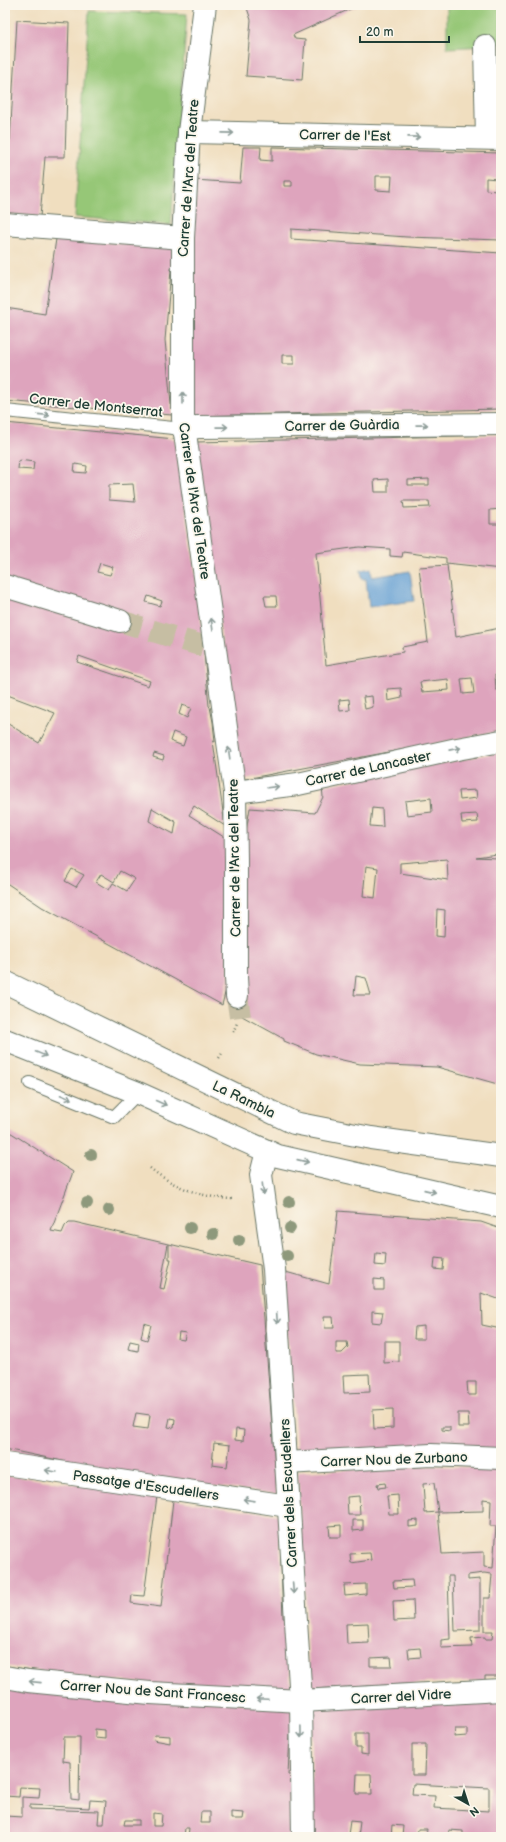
<svg xmlns="http://www.w3.org/2000/svg" width="506" height="1842" viewBox="0 0 506 1842" font-family="'Balsamiq Sans',sans-serif">
<style>
.green{fill:#96c777;stroke:#5a8256}
.water{fill:#639fd3;stroke:#416e84}
.building{fill:#dea4bd;fill-rule:evenodd}
.lines{fill:none;stroke-linecap:round;stroke-linejoin:round}
.street-tunnel{stroke:#c6bea3;stroke-width:22;stroke-dasharray:22 11;stroke-linecap:butt}
.lane-casing{stroke:#687565;stroke-width:14}
.street-casing{stroke:#687565;stroke-width:24}
.path{stroke:#687565;stroke-width:2.5;stroke-dasharray:1 3;stroke-linecap:butt}
.lane{stroke:#fff;stroke-width:12}
.street{stroke:#fff;stroke-width:22}
.tree{fill:#8e997c}
.oneway{stroke:#8f9e9a}
.labels{text-anchor:middle;stroke-width:3.5;stroke-linejoin:round;paint-order:stroke}
.street-label{font-size:14px;fill:#1f3d34;stroke:#fbf7ec}
</style>
<rect width="100%" height="100%" fill="#fbf7ec"/>
<filter id="ink" filterUnits="userSpaceOnUse"><feTurbulence type="fractalNoise" baseFrequency=".025" numOctaves="2"/><feDisplacementMap in="SourceGraphic" scale="8" xChannelSelector="R" yChannelSelector="G"/><feConvolveMatrix kernelMatrix="1 2 1 2 8 2 1 2 1" color-interpolation-filters="sRGB"/></filter>
<filter id="wash" filterUnits="userSpaceOnUse"><feTurbulence type="fractalNoise" baseFrequency=".012" numOctaves="4" result="noise"/><feDisplacementMap in="SourceGraphic" scale="16" xChannelSelector="R" yChannelSelector="G"/><feGaussianBlur stdDeviation="0.9" result="paint"/><feColorMatrix in="noise" values="0 0 0 0 0 0 0 0 0 0 0 0 0 0 0 0 0 1.4 0 .05"/><feComposite in="paint" operator="in"/></filter>
<g filter="url(#wash)">
<rect width="100%" height="100%" fill="#f0debf"/>
<g class="green">
<polygon points="447,5 501,5 501,43 485,46 447,48"/>
<polygon points="89,11 187,14 171,225 75,217"/>
</g>
<polygon class="water" points="371,568 372,577 410,571 414,601 369,607 366,579 362,579 361,570"/>
<g id="blocks">
<g class="building">
<polygon points="246,5 359,5 293,35 295,39 305,40 302,80 246,76 251,20"/>
<polygon points="17,20 69,23 65,157 45,157 40,217 5,214 5,140 10,140"/>
<path d="M243 147H261L260 160 272 161V147L501 153V240L407 237 291 229V239L501 253V409L191 416 194 180 240 183ZM376 176H392L391 191 376 190ZM486 178 497 179V191L486 190ZM284 181H292V186H284ZM282 355H294V364H282Z"/>
<polygon points="56,239 173,247 165,340 172,415 5,401 5,308 45,314"/>
<path d="M5 423 175 439 198 590 209 706 210 707 213 722 215 742 213 741 225 826 194 806 189 815 227 839 229 977 222 1005 42 907 5 882V722L39 743 55 713 5 694ZM19 460 34 462 33 470 18 469ZM75 464 87 466 86 473 74 472ZM133 484 135 502 109 500V485ZM100 563 113 567 110 575 97 572ZM148 596 162 601 160 606 146 602ZM79 656 150 681 148 686 77 662ZM182 705 191 708 187 718 179 714ZM173 732 186 737 183 746 170 741ZM154 753 164 756 163 760 153 757ZM152 808 176 822 174 834 149 821ZM72 869 84 875 76 887 65 881ZM120 871 135 879 127 891 113 883 109 890 96 882 101 874 114 882Z"/>
<path d="M501 435V509L490 510V524H501V569L446 563V558L403 552 402 557 390 556V549L359 547 316 553 326 665 403 652 402 647 428 642 419 567 447 565 456 637 500 628 501 630V674L495 675 496 690 501 689V731L240 780 196 442ZM388 479V492H375L374 480ZM429 479V485H408V480ZM403 501H429L430 507 404 508ZM264 596H276L277 606H266ZM472 678 474 693 463 694 461 679ZM448 679 449 690 422 692 420 682ZM401 688 402 698 388 701 387 689ZM372 696 373 707 365 709 363 697ZM349 699 350 710 340 711 339 700Z"/>
<path d="M501 752V1085L437 1067 360 1064 316 1054 284 1041V1039L231 1010 228 997 243 849 250 808 315 813 323 797 322 786ZM476 790 477 798 460 800 459 791ZM431 798 432 812 407 815 405 801ZM372 808 382 809 383 827 370 826ZM477 814 478 822 462 823 461 815ZM497 854V858L476 857ZM447 859 448 880 400 873V863ZM366 866 378 868 375 898 363 896ZM437 909 445 910 444 937 436 936ZM356 976 366 978 371 995H354Z"/>
<path d="M5 1129 73 1172 51 1231 62 1233 65 1226 69 1222H74L168 1244 160 1288 164 1289 171 1259H169V1244L260 1265 277 1494 140 1477 5 1449ZM144 1323 151 1325 147 1340 141 1338ZM179 1332 186 1333 184 1340 178 1339ZM130 1341 139 1343 138 1351 128 1349ZM136 1413 150 1415 148 1429 133 1427ZM170 1418 175 1419 174 1428 168 1427ZM236 1429 244 1430 243 1441 235 1440ZM214 1443 230 1445 227 1467 212 1465Z"/>
<path d="M338 1211 481 1222 501 1229V1300L481 1293 482 1325 501 1329V1449L297 1454 282 1271 329 1284ZM376 1253 386 1254 385 1266 375 1265ZM435 1258 444 1259 443 1270 434 1269ZM374 1279 384 1280V1290H374ZM372 1311 383 1312 381 1323 372 1322ZM324 1317H333L334 1328H325ZM424 1326V1339H414L415 1327ZM384 1341H399V1362L384 1363ZM336 1342H347L348 1347 342 1353H336ZM369 1374 370 1392 344 1393 343 1375ZM467 1382H476V1395H468ZM393 1409V1428L374 1429 373 1410ZM458 1413H468L469 1427H458ZM442 1427H450V1431L442 1430Z"/>
<path d="M435 1466 501 1469V1676H485V1680L310 1689 305 1589H303L298 1472ZM385 1483 386 1487 378 1488 377 1484ZM434 1483 438 1512 425 1513 423 1484ZM398 1495 399 1514H389L387 1496ZM359 1496 360 1515H348L347 1497ZM483 1499 491 1500 490 1526H496L493 1568 484 1567V1552L442 1554 438 1512 483 1511ZM353 1520H363V1530L353 1531ZM418 1520V1526L409 1527V1521ZM341 1525V1537H330L329 1526ZM370 1553 371 1560 351 1563 350 1554ZM484 1573 492 1574 490 1598H484V1631H493L492 1639H485V1637L471 1638 472 1647 441 1648V1640L450 1639 448 1576H453L455 1631 480 1630V1579L468 1580V1575ZM412 1580 413 1587 394 1588 393 1581ZM366 1584V1594L345 1596 344 1585ZM413 1600 414 1620 394 1621 393 1601ZM368 1623 369 1643 347 1644 346 1624ZM420 1648 421 1657 409 1658 408 1649ZM391 1657 392 1666H370V1658Z"/>
<polygon points="5,1475 157,1496 144,1596 132,1595 131,1603 161,1607 173,1500 279,1515 283,1618 288,1619 291,1697 89,1678 5,1666"/>
<path d="M5 1682 292 1708 295 1734H290L288 1775H291L292 1833H295V1837H188L189 1828H185L184 1837H5V1816L22 1817V1797L39 1798 40 1788 20 1787 19 1797 5 1796ZM95 1729 105 1730V1739L95 1738ZM155 1735 170 1736V1743L154 1740ZM64 1737H80L79 1800 71 1799 70 1762 63 1761ZM90 1800 106 1801 104 1824H98L99 1811 30 1809V1805L89 1808ZM201 1812H210V1823H200ZM231 1812 244 1813 243 1819H231ZM153 1813 162 1814 161 1826H153ZM125 1820H139V1825H124Z"/>
<path d="M501 1696V1837H463V1831L449 1830 448 1837H426L427 1829H418L417 1837H402L403 1826 392 1825 391 1837H358L360 1822 350 1821 348 1835 355 1837H311L312 1707ZM455 1729H467V1736L454 1737ZM356 1734H368V1755L361 1754V1748H356ZM412 1744H426L425 1775H412ZM357 1774H371L372 1794H356ZM413 1784 489 1788V1811L434 1808 435 1796 412 1795Z"/>
</g>
</g>
</g>
<g filter="url(#ink)">
<use href="#blocks" fill-opacity="0" stroke="#687565" stroke-width="1"/>
<g class="lines">
<g class="street-tunnel">
<polyline points="120,621 203,646"/>
<polyline points="237,996 240,1017"/>
</g>
<defs>
<g id="lane">
<polyline points="5,411 183,429"/>
<polyline points="30,1083 114,1117 138,1093"/>
</g>
<g id="street">
<polyline points="205,5 189,132 183,238 183,419 235,792 236,860 236,977 237,996"/>
<polyline points="485,46 487,138"/>
<polyline points="189,132 501,139"/>
<polyline points="5,224 183,238"/>
<polyline points="183,429 198,427 501,424"/>
<polyline points="5,586 120,621"/>
<polyline points="235,792 298,784 457,749 501,741"/>
<polyline points="5,982 294,1123 371,1138 501,1156"/>
<polyline points="5,1040 138,1093 278,1156 501,1207"/>
<polyline points="267,1151 261,1175 274,1269 301,1701 303,1837"/>
<polyline points="286,1463 431,1455 501,1458"/>
<polyline points="5,1464 288,1506"/>
<polyline points="5,1677 28,1681 150,1693 301,1701 501,1690"/>
</g>
</defs>
<use href="#lane" class="lane-casing"/>
<use href="#street" class="street-casing"/>
<g class="path">
<polyline points="233,1032 238,1021"/>
<polyline points="219,1058 223,1052"/>
<path d="M150 1168C173 1187 203 1198 233 1199"/>
</g>
<use href="#lane" class="lane"/>
<use href="#street" class="street"/>
</g>
<g class="tree">
<circle cx="91" cy="1155" r="6"/>
<circle cx="289" cy="1202" r="6"/>
<circle cx="87" cy="1203" r="6"/>
<circle cx="109" cy="1210" r="6"/>
<circle cx="190" cy="1228" r="6"/>
<circle cx="290" cy="1228" r="6"/>
<circle cx="213" cy="1234" r="6"/>
<circle cx="239" cy="1240" r="6"/>
<circle cx="287" cy="1256" r="6"/>
</g>
<defs><path id="oneway-shaft" d="M-6 0H5M1.5-3L5.5 0L1.5 3" fill="none" stroke-width="1.6" stroke-linecap="round" stroke-linejoin="round"/></defs>
<g class="oneway">
<use href="#oneway-shaft" transform="translate(228 133) rotate(1)"/>
<use href="#oneway-shaft" transform="translate(414 137) rotate(1)"/>
<use href="#oneway-shaft" transform="translate(183 398) rotate(-90)"/>
<use href="#oneway-shaft" transform="translate(44 415) rotate(6)"/>
<use href="#oneway-shaft" transform="translate(422 425) rotate(-1)"/>
<use href="#oneway-shaft" transform="translate(222 427) rotate(-1)"/>
<use href="#oneway-shaft" transform="translate(212 624) rotate(-98)"/>
<use href="#oneway-shaft" transform="translate(455 749) rotate(-11)"/>
<use href="#oneway-shaft" transform="translate(229 753) rotate(-98)"/>
<use href="#oneway-shaft" transform="translate(273 787) rotate(-7)"/>
<use href="#oneway-shaft" transform="translate(41 1054) rotate(22)"/>
<use href="#oneway-shaft" transform="translate(66 1097) rotate(22)"/>
<use href="#oneway-shaft" transform="translate(161 1103) rotate(24)"/>
<use href="#oneway-shaft" transform="translate(303 1161) rotate(13)"/>
<use href="#oneway-shaft" transform="translate(263 1189) rotate(83)"/>
<use href="#oneway-shaft" transform="translate(430 1191) rotate(13)"/>
<use href="#oneway-shaft" transform="translate(277 1318) rotate(86)"/>
<use href="#oneway-shaft" transform="translate(51 1471) rotate(-171)"/>
<use href="#oneway-shaft" transform="translate(249 1500) rotate(-172)"/>
<use href="#oneway-shaft" transform="translate(293 1588) rotate(86)"/>
<use href="#oneway-shaft" transform="translate(35 1682) rotate(-174)"/>
<use href="#oneway-shaft" transform="translate(262 1699) rotate(-177)"/>
<use href="#oneway-shaft" transform="translate(301 1732) rotate(89)"/>
</g>
</g>
<g class="labels">
<g class="street-label">
<text transform="translate(345 135) rotate(1)" y="5">Carrer de l'Est</text>
<text transform="translate(188 178) rotate(-86)" y="5">Carrer de l'Arc del Teatre</text>
<text transform="translate(96 405) rotate(6)" y="5">Carrer de Montserrat</text>
<text transform="translate(342 425) rotate(-1)" y="5">Carrer de Guàrdia</text>
<text transform="translate(195 501) rotate(82)" y="5">Carrer de l'Arc del Teatre</text>
<text transform="translate(368 768) rotate(-12)" y="5">Carrer de Lancaster</text>
<text transform="translate(234 858) rotate(-91)" y="5">Carrer de l'Arc del Teatre</text>
<text transform="translate(244 1099) rotate(26)" y="5">La Rambla</text>
<text transform="translate(394 1459) rotate(-2)" y="5">Carrer Nou de Zurbano</text>
<text transform="translate(146 1485) rotate(8)" y="5">Passatge d'Escudellers</text>
<text transform="translate(288 1493) rotate(-93)" y="5">Carrer dels Escudellers</text>
<text transform="translate(153 1691) rotate(4)" y="5">Carrer Nou de Sant Francesc</text>
<text transform="translate(401 1696) rotate(-3)" y="5">Carrer del Vidre</text>
</g>
</g>
<rect width="506" height="1842" fill="none" stroke="#fbf7ec" stroke-width="20"/>
<g transform="translate(468 1804) rotate(141)" stroke="#fbf7ec" stroke-width="3" paint-order="stroke">
<path d="M0-3L7 15L0 10L-7 15Z" fill="#1f3d34"/>
<text y="-6" font-size="11" font-weight="bold" text-anchor="middle" fill="#1f3d34">N</text>
</g>
<path d="M360 36v6h89v-6" fill="none" stroke="#1f3d34" stroke-width="2"/>
<text x="366" y="36" font-size="12" fill="#1f3d34" stroke="#fbf7ec" stroke-width="3" paint-order="stroke">20 m</text>
</svg>
